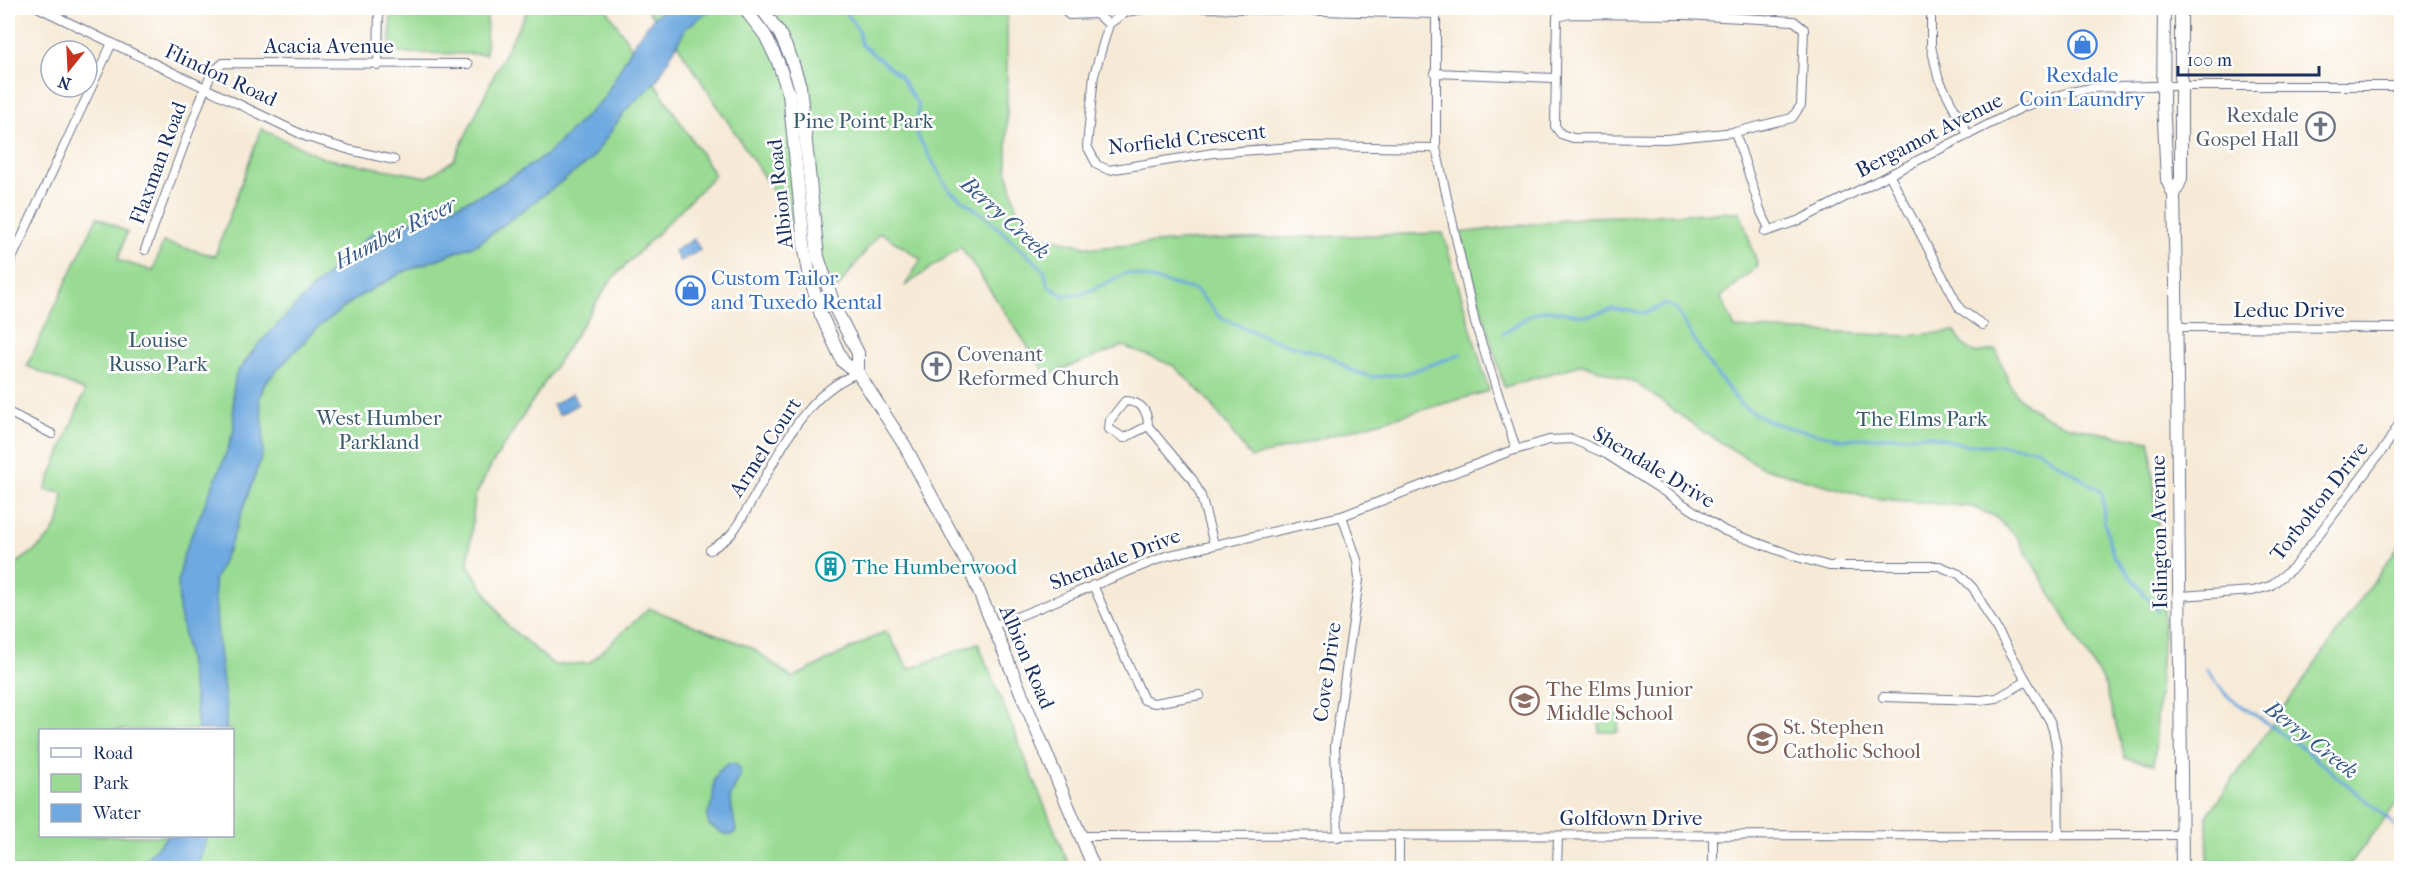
<svg xmlns="http://www.w3.org/2000/svg" width="2409" height="876" viewBox="0 0 2409 876" font-family="'IM FELL French Canon',serif">
<style>
.green{fill:#99db93;stroke:#5a8578;stroke-width:1.5;fill-rule:evenodd}
.water{fill:#6ea9df;stroke:#446c9e;stroke-width:1.5}
.lines{fill:none;stroke-linecap:round;stroke-linejoin:round}
.stream{stroke:#6ea9df;stroke-width:3}
.street-casing{stroke:#687088;stroke-width:10}
.secondary-casing{stroke:#687088;stroke-width:14}
.street{stroke:#fff;stroke-width:8}
.secondary{stroke:#fff;stroke-width:12}
.labels{text-anchor:middle;stroke-width:5;stroke-linejoin:round;paint-order:stroke}
.street-label{font-size:21px;fill:#1b2f5e;stroke:#fff}
.shop-label{font-size:21px;fill:#366cbe;stroke:#fff}
.worship-label{font-size:21px;fill:#5b616d;stroke:#fff;text-anchor:end}
.park-label{font-size:21px;fill:#3a5a6b;stroke:#fff}
.culture-label{font-size:21px;fill:#0d838f;stroke:#fff;text-anchor:start}
.education-label{font-size:21px;fill:#785e54;stroke:#fff;text-anchor:start}
.water-label{font-size:22px;font-style:italic;fill:#385a8b;stroke:#fff}
</style>
<rect width="100%" height="100%" fill="#fff"/>
<filter id="ink" filterUnits="userSpaceOnUse"><feTurbulence type="fractalNoise" baseFrequency=".0167" numOctaves="2"/><feDisplacementMap in="SourceGraphic" scale="12" xChannelSelector="R" yChannelSelector="G"/><feConvolveMatrix kernelMatrix="1 2 1 2 8 2 1 2 1" color-interpolation-filters="sRGB"/></filter>
<filter id="wash" filterUnits="userSpaceOnUse"><feTurbulence type="fractalNoise" baseFrequency=".008" numOctaves="4" result="noise"/><feDisplacementMap in="SourceGraphic" scale="24" xChannelSelector="R" yChannelSelector="G"/><feGaussianBlur stdDeviation="1.35" result="paint"/><feColorMatrix in="noise" values="0 0 0 0 0 0 0 0 0 0 0 0 0 0 0 0 0 1.4 0 .05"/><feComposite in="paint" operator="in"/></filter>
<g filter="url(#wash)">
<rect width="100%" height="100%" fill="#f6ead6"/>
<g class="green">
<polygon points="391,8 487,8 486,54 390,53"/>
<path d="M529 8H606L715 175 611 280 492 464 475 497 468 565 507 625 554 665 589 663 649 608 752 648 792 678 886 631 909 669 978 643 1070 868H196L208 836H232V730H226V707L185 639 195 699 198 730H40V836H168L137 868H8V569C26 557 50 543 59 521 62 513 62 501 63 493L45 490 85 391 27 366 97 217 127 232 118 260 153 271 163 242 215 256 261 129 323 158 428 177 454 160 505 52ZM489 191 531 204 478 244 403 272 358 297 317 328 265 383 259 399 263 422 225 457 234 430 233 392 236 374 257 346 453 207Z"/>
<polygon points="645,8 1007,8 1007,170 1017,211 1041,236 1093,248 1180,241 1443,233 1489,391 1251,458 1210,402 1174,366 1123,346 1047,375 961,247 905,286 921,259 880,232 837,289 677,44"/>
<path d="M1740 212 1758 266 1721 297 1735 328 1907 336 1955 331 1962 344 1974 353 1996 350C2002 364 2007 384 2017 395 2049 431 2106 433 2150 441L2165 603 2154 764 2125 758 2105 685 2017 537 1994 516 1973 507 1872 498 1761 467 1702 431 1636 383 1583 364 1504 387 1460 233 1589 217Z"/>
<polygon points="2401,543 2401,798 2347,868 2208,868 2207,816"/>
<polygon points="1600,715 1619,715 1618,732 1599,732"/>
</g>
<g class="water">
<polygon points="667,8 713,8 686,28 657,80 625,111 591,160 477,244 403,272 358,297 317,328 265,383 259,399 263,422 263,453 229,548 214,581 218,640 226,707 226,730 198,730 195,699 179,608 178,581 184,553 225,457 234,430 233,392 236,374 257,346 316,285 370,235 453,207 489,191 545,156 604,98 635,42 654,17"/>
<polygon points="694,239 700,250 680,261 674,251"/>
<polygon points="572,394 578,404 559,415 553,405"/>
<polygon points="728,764 736,764 740,769 740,776 730,798 736,831 732,835 724,834 709,825 707,817 713,799 714,781 719,771"/>
<polygon points="168,836 208,836 196,868 137,868"/>
</g>
<g class="lines">
<g class="stream">
<polyline points="843,8 859,31 861,44 900,76 918,105 917,135 949,190 986,217 1044,270 1048,285 1063,296 1083,294 1127,273 1196,290 1221,318 1273,340 1332,357 1350,370 1372,377 1404,374 1462,354"/>
<polyline points="1503,334 1530,315 1546,310 1588,316 1614,309 1646,313 1666,304 1676,309 1708,363 1741,405 1766,420 1789,428 1843,439 1927,435 1966,445 2001,445 2036,449 2099,490 2103,496 2104,521 2113,555 2158,611"/>
<polyline points="2206,669 2227,696 2300,746 2377,809 2402,832"/>
</g>
</g>
</g>
<g filter="url(#ink)">
<g class="lines">
<defs>
<g id="street">
<polyline points="39,8 307,137 350,150 394,160"/>
<polyline points="1063,8 1069,15 1096,14"/>
<polyline points="1094,8 1096,14 1109,24"/>
<polyline points="1150,8 1126,12 1109,24 1094,75 1087,146 1097,165 1109,170 1213,153 1308,146 1436,148"/>
<polyline points="1204,8 1436,14 1436,148 1475,323 1516,449"/>
<polyline points="1931,8 1931,46 1938,77 1968,135"/>
<polygon points="1570,14 1685,15 1794,21 1804,29 1801,105 1792,118 1735,132 1666,139 1573,138 1561,134 1555,126 1557,17"/>
<polyline points="378,65 379,8"/>
<polyline points="1435,73 1555,78"/>
<polyline points="1735,132 1761,212 1770,230"/>
<polyline points="1890,176 1960,309 1983,325"/>
<polyline points="1765,232 1800,220 2023,107 2070,92 2092,88 2150,86 2402,86"/>
<polyline points="145,250 205,88 212,73 223,63 468,64"/>
<polyline points="8,267 112,43"/>
<polyline points="2177,327 2402,328"/>
<polyline points="8,412 52,434"/>
<path d="M1148 426 1124 438 1109 429 1110 420 1125 401C1141 402 1148 410 1148 426L1193 480 1201 496 1214 544"/>
<path d="M710 550C717 545 727 540 732 533 770 480 793 397 858 373"/>
<polyline points="1093,585 1144,700 1154,703 1200,695"/>
<polyline points="2180,596 2253,591 2270,586 2294,567 2387,444 2402,419"/>
<path d="M992 625 1007 621 1166 556 1342 516 1508 452 1549 440 1572 439 1606 454 1725 531 1797 557 1829 566H1939L1959 574 1973 588 2050 721C2063 757 2057 798 2059 835"/>
<polyline points="1883,697 1981,700 1997,698 2025,682"/>
<polyline points="1081,836 2181,835"/>
<polyline points="1713,836 1713,868"/>
<polyline points="1338,837 1335,746 1359,580 1357,560 1342,516"/>
<polyline points="1399,868 1399,835"/>
<polyline points="1557,868 1558,836"/>
</g>
<g id="secondary">
<polyline points="748,8 748,13 765,35 778,62 789,94 804,244 810,278 821,315 843,362 858,373 905,446 967,563 1094,868"/>
<polyline points="761,8 779,32 791,58 800,86 818,257 835,308 858,353 858,373"/>
<polyline points="2164,8 2163,101 2167,180 2174,195 2176,282 2182,868"/>
<polyline points="2174,195 2181,179 2181,8"/>
</g>
</defs>
<use href="#street" class="street-casing"/>
<use href="#secondary" class="secondary-casing"/>
<use href="#street" class="street"/>
<use href="#secondary" class="secondary"/>
</g>
</g>
<defs>
<symbol id="shop-ring" viewBox="-11 -11 22 22"><circle r="9.5" fill="#fff" stroke="#3f7fe0" stroke-width="1.5"/><path d="M-5-2.5h2.3a2.7 3.5 0 0 1 5.4 0H5L5.5 6h-11ZM-1.5-2.5h3a1.5 2.3 0 0 0-3 0Z" fill="#3f7fe0"/></symbol>
<symbol id="church-ring" viewBox="-11 -11 22 22"><circle r="9.5" fill="#fff" stroke="#6b7280" stroke-width="1.5"/><path d="M-1.2-6h2.4v3.5h3.3v2.4h-3.3V6h-2.4V-.1h-3.3v-2.4h3.3Z" fill="#6b7280"/></symbol>
<symbol id="building-ring" viewBox="-11 -11 22 22"><circle r="9.5" fill="#fff" stroke="#0f9aa8" stroke-width="1.5"/><path d="M-4-6H4V6H1V3H-1V6H-4ZM-2.5-4.3h1.7v1.8h-1.7ZM.8-4.3h1.7v1.8H.8ZM-2.5-1h1.7V.8h-1.7ZM.8-1h1.7V.8H.8Z" fill="#0f9aa8"/></symbol>
<symbol id="school-ring" viewBox="-11 -11 22 22"><circle r="9.5" fill="#fff" stroke="#8d6e63" stroke-width="1.5"/><path d="M0-5L7-2L0 1L-7-2ZM-4 1L0 2.5L4 1V4Q0 6-4 4Z" fill="#8d6e63"/></symbol>
</defs>
<g fill-rule="evenodd">
<use href="#shop-ring" x="2066" y="28" width="33" height="33"/>
<use href="#church-ring" x="2304" y="110" width="33" height="33"/>
<use href="#shop-ring" x="674" y="274" width="33" height="33"/>
<use href="#church-ring" x="920" y="350" width="33" height="33"/>
<use href="#building-ring" x="814" y="550" width="33" height="33"/>
<use href="#school-ring" x="1508" y="684" width="33" height="33"/>
<use href="#school-ring" x="1746" y="722" width="33" height="33"/>
</g>
<g class="labels">
<g class="street-label">
<text x="329" y="53">Acacia Avenue</text>
<text transform="translate(221 75) rotate(25)" y="7">Flindon Road</text>
<text transform="translate(1929 135) rotate(-27)" y="7">Bergamot Avenue</text>
<text transform="translate(1187 139) rotate(-6)" y="7">Norfield Crescent</text>
<text transform="translate(158 163) rotate(-70)" y="7">Flaxman Road</text>
<text transform="translate(780 194) rotate(-96)" y="7">Albion Road</text>
<text x="2289" y="317">Leduc Drive</text>
<text transform="translate(765 447) rotate(-57)" y="7">Armel Court</text>
<text transform="translate(1654 467) rotate(31)" y="7">Shendale Drive</text>
<text transform="translate(2319 501) rotate(-52)" y="7">Torbolton Drive</text>
<text transform="translate(2159 532) rotate(-91)" y="7">Islington Avenue</text>
<text transform="translate(1115 559) rotate(-21)" y="7">Shendale Drive</text>
<text transform="translate(1027 657) rotate(67)" y="7">Albion Road</text>
<text transform="translate(1327 672) rotate(-82)" y="7">Cove Drive</text>
<text x="1631" y="825">Golfdown Drive</text>
</g>
<g class="shop-label">
<text x="2082" y="82">Rexdale<tspan x="2082" dy="24">Coin Laundry</tspan></text>
<text x="711" y="285" text-anchor="start">Custom Tailor<tspan x="711" dy="24">and Tuxedo Rental</tspan></text>
</g>
<g class="worship-label">
<text x="2299" y="122">Rexdale<tspan x="2299" dy="24">Gospel Hall</tspan></text>
<text x="957" y="361" text-anchor="start">Covenant<tspan x="957" dy="24">Reformed Church</tspan></text>
</g>
<g class="park-label">
<text x="863" y="128">Pine Point Park</text>
<text x="158" y="347">Louise<tspan x="158" dy="24">Russo Park</tspan></text>
<text x="379" y="425">West Humber<tspan x="379" dy="24">Parkland</tspan></text>
<text x="1922" y="426">The Elms Park</text>
</g>
<g class="culture-label">
<text x="852" y="574">The Humberwood</text>
</g>
<g class="education-label">
<text x="1546" y="696">The Elms Junior<tspan x="1546" dy="24">Middle School</tspan></text>
<text x="1783" y="734">St. Stephen<tspan x="1783" dy="24">Catholic School</tspan></text>
</g>
<g class="water-label">
<text transform="translate(1006 217) rotate(42)" y="8">Berry Creek</text>
<text transform="translate(395 232) rotate(-27)" y="8">Humber River</text>
<text transform="translate(2312 739) rotate(38)" y="8">Berry Creek</text>
</g>
</g>
<rect width="2409" height="876" fill="none" stroke="#fff" stroke-width="30"/>
<rect x="39" y="729" width="195" height="108" fill="#ffffff" stroke="#a4acbf" stroke-width="1.5"/>
<rect x="51" y="748" width="30" height="9" fill="#ffffff" stroke="#a4acbf" stroke-width="1.5"/>
<text x="93" y="759" font-size="18" fill="#1b2f5e">Road</text>
<rect x="51" y="774" width="30" height="18" fill="#99db93" stroke="#a4acbf" stroke-width="1.5"/>
<text x="93" y="789" font-size="18" fill="#1b2f5e">Park</text>
<rect x="51" y="804" width="30" height="18" fill="#6ea9df" stroke="#a4acbf" stroke-width="1.5"/>
<text x="93" y="819" font-size="18" fill="#1b2f5e">Water</text>
<g transform="translate(69 69) rotate(198)"><circle r="28" fill="#ffffff" stroke="#a4acbf" stroke-width="1.5"/>
<path d="M0-4.5L10 22L0 15L-10 22Z" fill="#c8321e"/>
<text y="-9" font-size="16" font-weight="bold" text-anchor="middle" fill="#1b2f5e">N</text>
</g>
<path d="M2178 66v9h141v-9" fill="none" stroke="#1b2f5e" stroke-width="3"/>
<text x="2187" y="66" font-size="18" fill="#1b2f5e" stroke="#ffffff" stroke-width="4.5" paint-order="stroke">100 m</text>
</svg>
